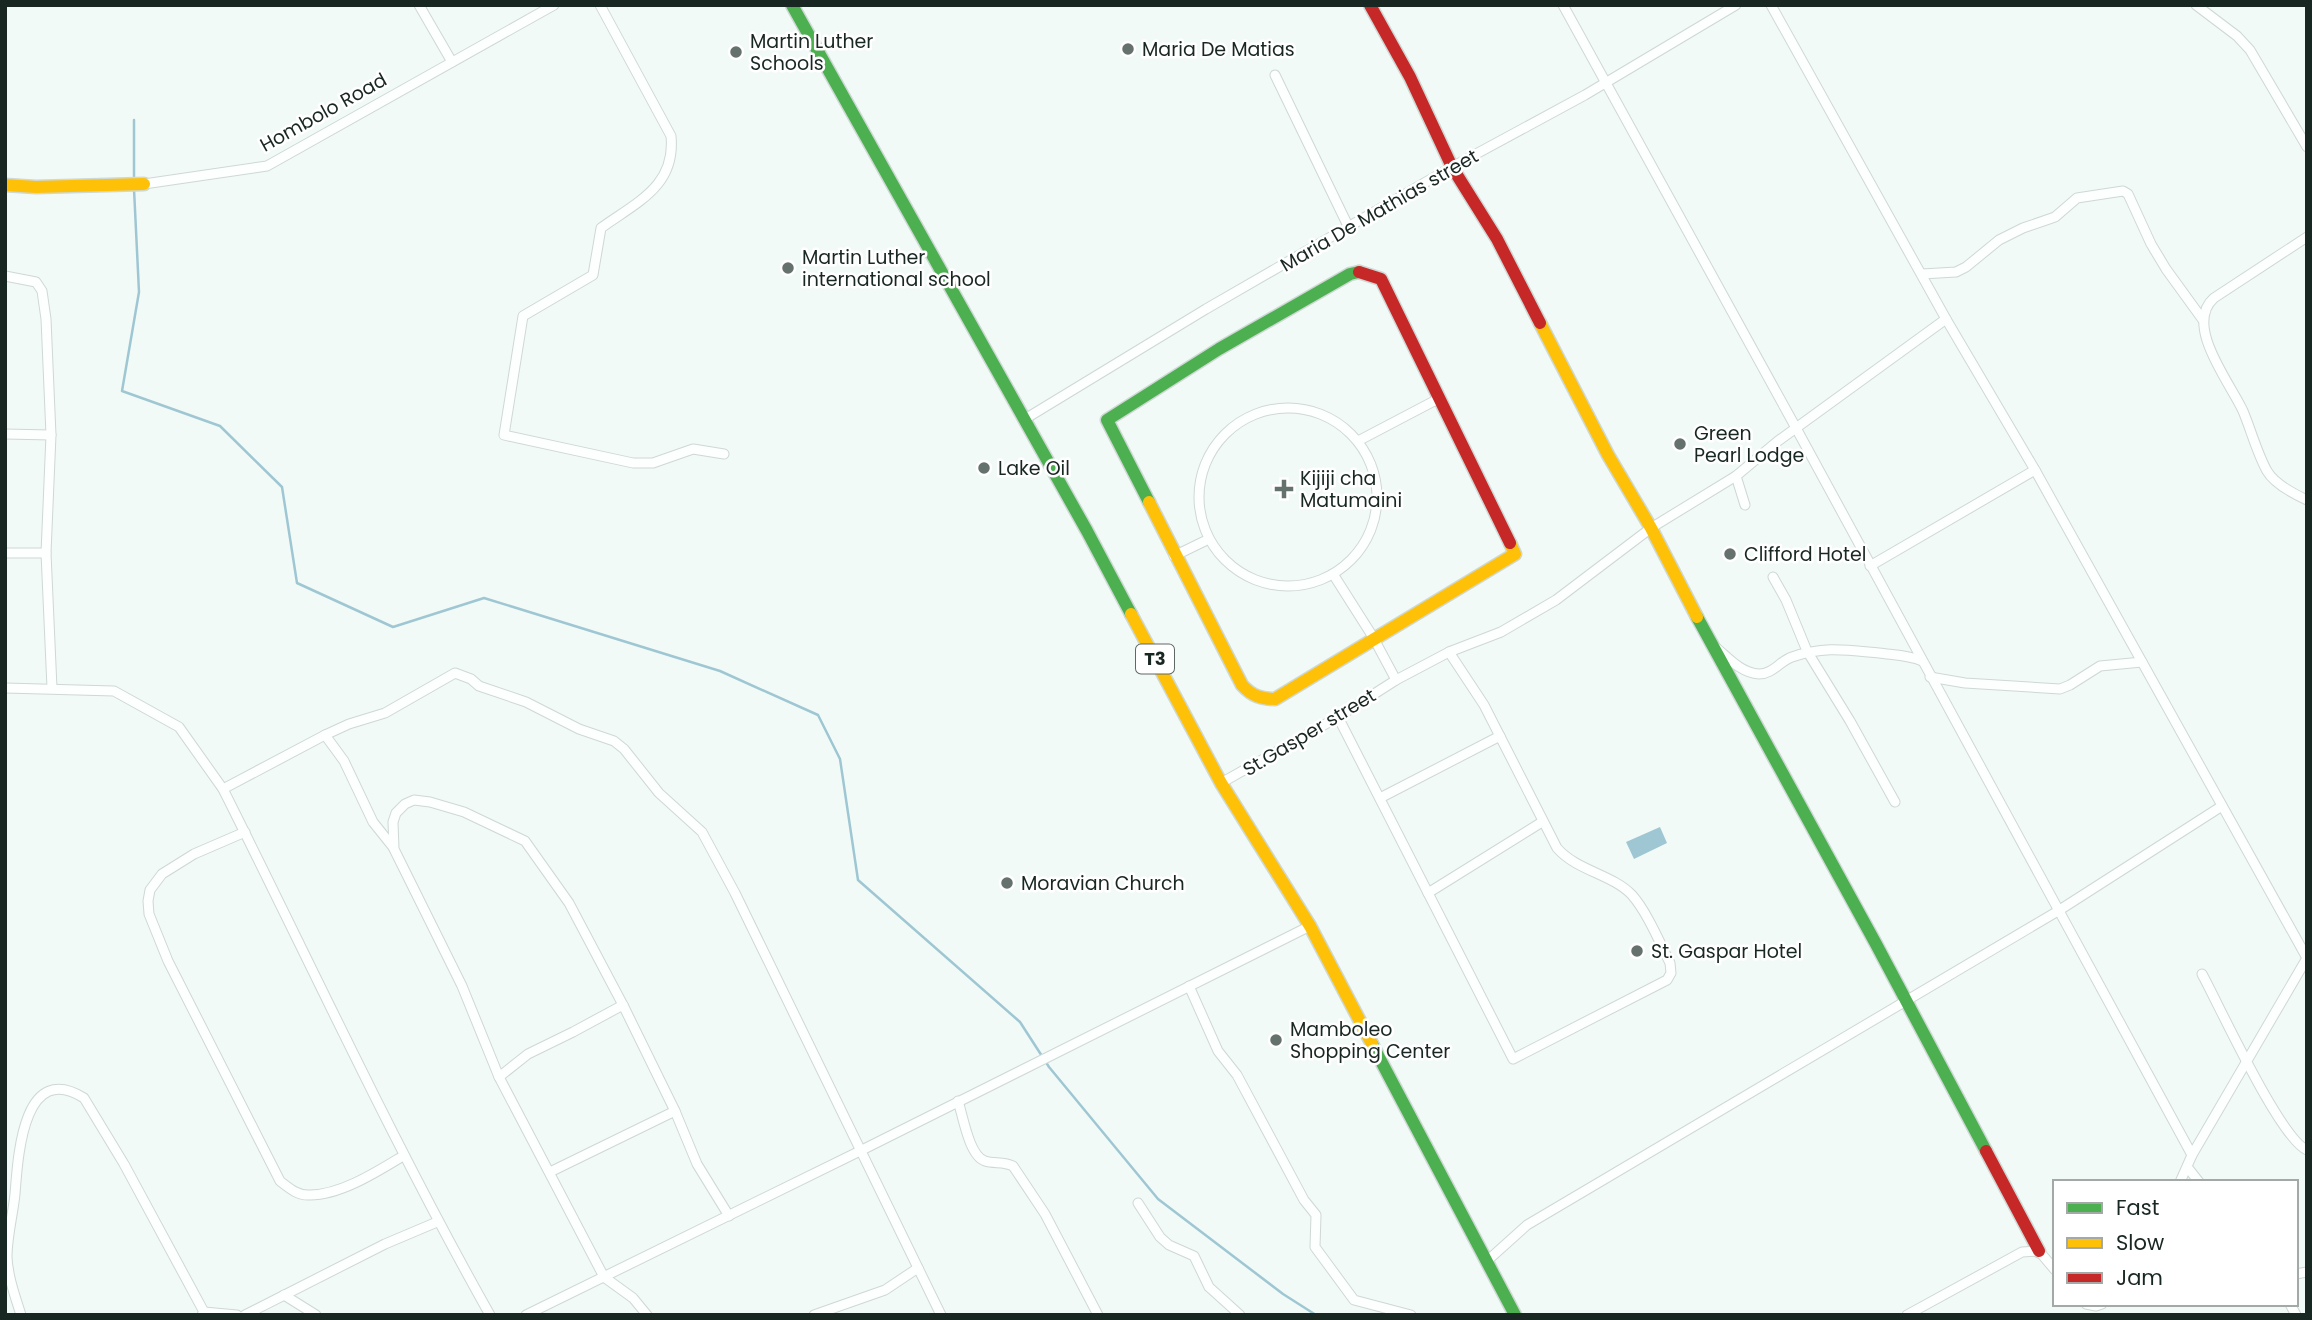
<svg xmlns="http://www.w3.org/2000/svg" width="2312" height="1320" viewBox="0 0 2312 1320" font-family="Poppins,sans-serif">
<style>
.water{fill:#9ec7d3}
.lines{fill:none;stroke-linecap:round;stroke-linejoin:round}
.stream{stroke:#9ec7d3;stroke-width:2.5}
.street-casing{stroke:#ced8d4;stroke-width:11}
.fast-casing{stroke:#ced8d4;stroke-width:15}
.slow-casing{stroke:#ced8d4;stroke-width:15}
.jam-casing{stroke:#ced8d4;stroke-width:15}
.street{stroke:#fdfefe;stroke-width:9}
.fast{stroke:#4caf50;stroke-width:12}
.slow{stroke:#ffc107;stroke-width:12}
.jam{stroke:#c62828;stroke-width:12}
.poi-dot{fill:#65716d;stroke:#fff;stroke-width:2.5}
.labels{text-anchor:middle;stroke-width:5;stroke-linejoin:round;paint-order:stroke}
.shield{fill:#fff;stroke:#5e6864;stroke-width:2}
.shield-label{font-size:18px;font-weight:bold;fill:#192722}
.poi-label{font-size:19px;fill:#192722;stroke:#fff;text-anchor:start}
.street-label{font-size:19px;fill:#192722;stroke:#fff}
</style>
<rect width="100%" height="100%" fill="#f2faf7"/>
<polygon class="water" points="1660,827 1667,843 1634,859 1626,842"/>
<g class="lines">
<g class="stream">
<polyline points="134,179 134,120"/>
<polyline points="134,189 139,292 122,391 220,426 282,487 297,583 393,627 484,598 720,671 818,715 840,759 858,880 1020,1022 1049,1067 1158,1199 1283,1294 1316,1315"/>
</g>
<defs>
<g id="street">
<polyline points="419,5 452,62"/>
<path d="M600 5 671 136C676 186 637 202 601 228L593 275 523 316 504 435 633 463H653L693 449 724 454"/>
<polyline points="1563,5 1796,428 2192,1155"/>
<polyline points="1771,5 1946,319 2035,470 2307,958"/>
<polyline points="2196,5 2237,36 2250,50 2307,147"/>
<polyline points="1275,75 1349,228"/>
<polyline points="144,184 267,166 554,5"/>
<path d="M2307 237 2214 298C2183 325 2231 384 2243 411 2251 430 2257 453 2267 471 2274 483 2294 494 2307 500"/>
<polyline points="1922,274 1956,272 1966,267 1999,240 2023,228 2055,217 2077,198 2123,191 2128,194 2151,244 2166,269 2203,320"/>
<polyline points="5,276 36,282 42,291 46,319 51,435 46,553 52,688"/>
<circle cx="1288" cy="497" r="89"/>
<polyline points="1025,419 1206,309 1452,167 1585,95 1736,5"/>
<polyline points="5,434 51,435"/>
<polyline points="1358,441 1438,399"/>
<polyline points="1736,476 1745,505"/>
<polyline points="5,553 46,553"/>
<polyline points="1174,556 1209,539"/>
<polyline points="1870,566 2035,470"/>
<polyline points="1333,574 1373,637 1396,680"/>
<polyline points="1773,577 1786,600 1807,651 1850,721 1895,802"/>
<path d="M1713 645C1727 656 1740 673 1759 674 1773 674 1780 661 1792 657 1824 646 1846 650 1879 653 1893 655 1909 655 1922 661"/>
<polyline points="1930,677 1965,683 2060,689 2070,685 2100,666 2142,662"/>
<path d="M5 688 114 691 179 727 223 789C311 964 393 1143 490 1315"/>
<path d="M1338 717 1513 1059 1667 980 1671 973 1670 963C1660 943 1647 912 1632 895 1612 874 1577 871 1557 848L1484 705 1449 652"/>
<polyline points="325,735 344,761 373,822 393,847"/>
<polyline points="1221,783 1338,717 1396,680 1449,652 1501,632 1556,600 1651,528 1736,476 1778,441 1946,319"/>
<polyline points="223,789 325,735 349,724 385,713 455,673 471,679 479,686 526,702 579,729 614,741 624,749 659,793 702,832 735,893 941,1315"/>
<polyline points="1380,798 1500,736"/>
<path d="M245 832 194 854 162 874 150 890 148 901 149 914 168 961 280 1181C289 1188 298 1196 310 1195 341 1195 378 1171 403 1156"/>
<polyline points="1428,893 1542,822"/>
<path d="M2202 974C2219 1005 2280 1139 2307 1150"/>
<polyline points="1189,986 1218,1051 1237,1075 1304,1200 1316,1215 1315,1247 1354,1300 1411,1315"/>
<polyline points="499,1077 528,1054 573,1032 623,1005"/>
<path d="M958 1101C963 1116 969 1156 985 1161 994 1164 1004 1161 1013 1166L1045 1214 1098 1315"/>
<polyline points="2188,1168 2199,1182"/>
<polyline points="550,1172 675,1111"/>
<polyline points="2180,1182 2192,1155 2307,958"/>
<polyline points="1138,1203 1160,1237 1169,1245 1194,1256 1209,1287 1240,1315"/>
<polyline points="1487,1261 1527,1225 2058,911 2222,806"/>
<polyline points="2296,1274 2307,1272"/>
<polyline points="284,1295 316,1315"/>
<polyline points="2086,1304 2096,1306 2102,1304"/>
<polyline points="2290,1304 2296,1315"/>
<path d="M21 1315C15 1296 8 1277 7 1257 7 1237 13 1214 15 1194 18 1156 23 1060 84 1098L124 1164 204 1312"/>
<polyline points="202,1315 204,1312 237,1315"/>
<polyline points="245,1315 385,1244 437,1222"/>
<polyline points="526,1315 860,1151 1310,926"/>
<polyline points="647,1315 633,1298 604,1277 499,1077 462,986 394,849 393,822 396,813 405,804 414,800 430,802 464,812 525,841 569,903 623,1005 675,1111 697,1164 729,1216"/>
<polyline points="814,1315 885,1290 918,1268"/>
<polyline points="1907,1315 2022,1252 2039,1251 2055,1270"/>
</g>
<g id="fast">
<polyline points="792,5 1087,531 1131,614"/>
<polyline points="1149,502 1107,420 1219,349 1350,274 1359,272"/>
<polyline points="1697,617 1876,944 1986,1151"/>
<polyline points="1372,1044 1515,1315"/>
</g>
<g id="slow">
<polyline points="5,185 36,187 144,184"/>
<polyline points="1540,323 1608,455 1651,528 1697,617"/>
<path d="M1149 502 1242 685C1252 696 1261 699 1275 699L1515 554 1510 543"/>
<polyline points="1131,614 1221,783 1310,926 1372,1044"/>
</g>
<g id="jam">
<polyline points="1370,5 1410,77 1452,167 1497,239 1540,323"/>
<polyline points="1359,272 1381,279 1510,543"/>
<polyline points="1986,1151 2039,1251"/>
</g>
</defs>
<use href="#street" class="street-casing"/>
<use href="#fast" class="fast-casing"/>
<use href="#slow" class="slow-casing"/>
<use href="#jam" class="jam-casing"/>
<use href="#street" class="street"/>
<use href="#fast" class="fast"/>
<use href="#slow" class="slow"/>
<use href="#jam" class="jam"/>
</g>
<g class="poi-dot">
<circle cx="1128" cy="49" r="7"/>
<circle cx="736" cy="52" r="7"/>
<circle cx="788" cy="268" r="7"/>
<circle cx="1680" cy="444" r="7"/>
<circle cx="984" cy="468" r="7"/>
<path d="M1280.5 478.5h7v7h7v7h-7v7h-7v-7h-7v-7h7z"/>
<circle cx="1730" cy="554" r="7"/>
<circle cx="1007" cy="883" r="7"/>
<circle cx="1637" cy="951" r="7"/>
<circle cx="1276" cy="1040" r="7"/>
</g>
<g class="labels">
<rect class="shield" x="1136" y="644.5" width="38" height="29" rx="5"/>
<g class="shield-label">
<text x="1155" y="665">T3</text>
</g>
<g class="poi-label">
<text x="750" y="48">Martin Luther<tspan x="750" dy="22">Schools</tspan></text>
<text x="1142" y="56">Maria De Matias</text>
<text x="802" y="264">Martin Luther<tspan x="802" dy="22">international school</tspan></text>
<text x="1694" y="440">Green<tspan x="1694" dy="22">Pearl Lodge</tspan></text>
<text x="998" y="475">Lake Oil</text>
<text x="1300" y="485">Kijiji cha<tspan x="1300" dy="22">Matumaini</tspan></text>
<text x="1744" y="561">Clifford Hotel</text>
<text x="1021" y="890">Moravian Church</text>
<text x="1651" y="958">St. Gaspar Hotel</text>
<text x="1290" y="1036">Mamboleo<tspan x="1290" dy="22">Shopping Center</tspan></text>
</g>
<g class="street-label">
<text transform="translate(323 112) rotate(-29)" y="7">Hombolo Road</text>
<text transform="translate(1379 210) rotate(-30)" y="7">Maria De Mathias street</text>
<text transform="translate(1309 732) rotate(-31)" y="7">St.Gasper street</text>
</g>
</g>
<rect width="2312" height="1320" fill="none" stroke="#192722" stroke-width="14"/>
<rect x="2053" y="1180" width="245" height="126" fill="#ffffff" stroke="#a3a9a7" stroke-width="2"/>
<rect x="2067" y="1203" width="35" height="10" fill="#4caf50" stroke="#a3a9a7" stroke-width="2"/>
<text x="2116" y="1215" font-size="21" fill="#192722">Fast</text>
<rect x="2067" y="1238" width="35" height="10" fill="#ffc107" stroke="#a3a9a7" stroke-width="2"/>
<text x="2116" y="1250" font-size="21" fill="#192722">Slow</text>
<rect x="2067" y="1273" width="35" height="10" fill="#c62828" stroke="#a3a9a7" stroke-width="2"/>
<text x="2116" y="1285" font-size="21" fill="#192722">Jam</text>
</svg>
